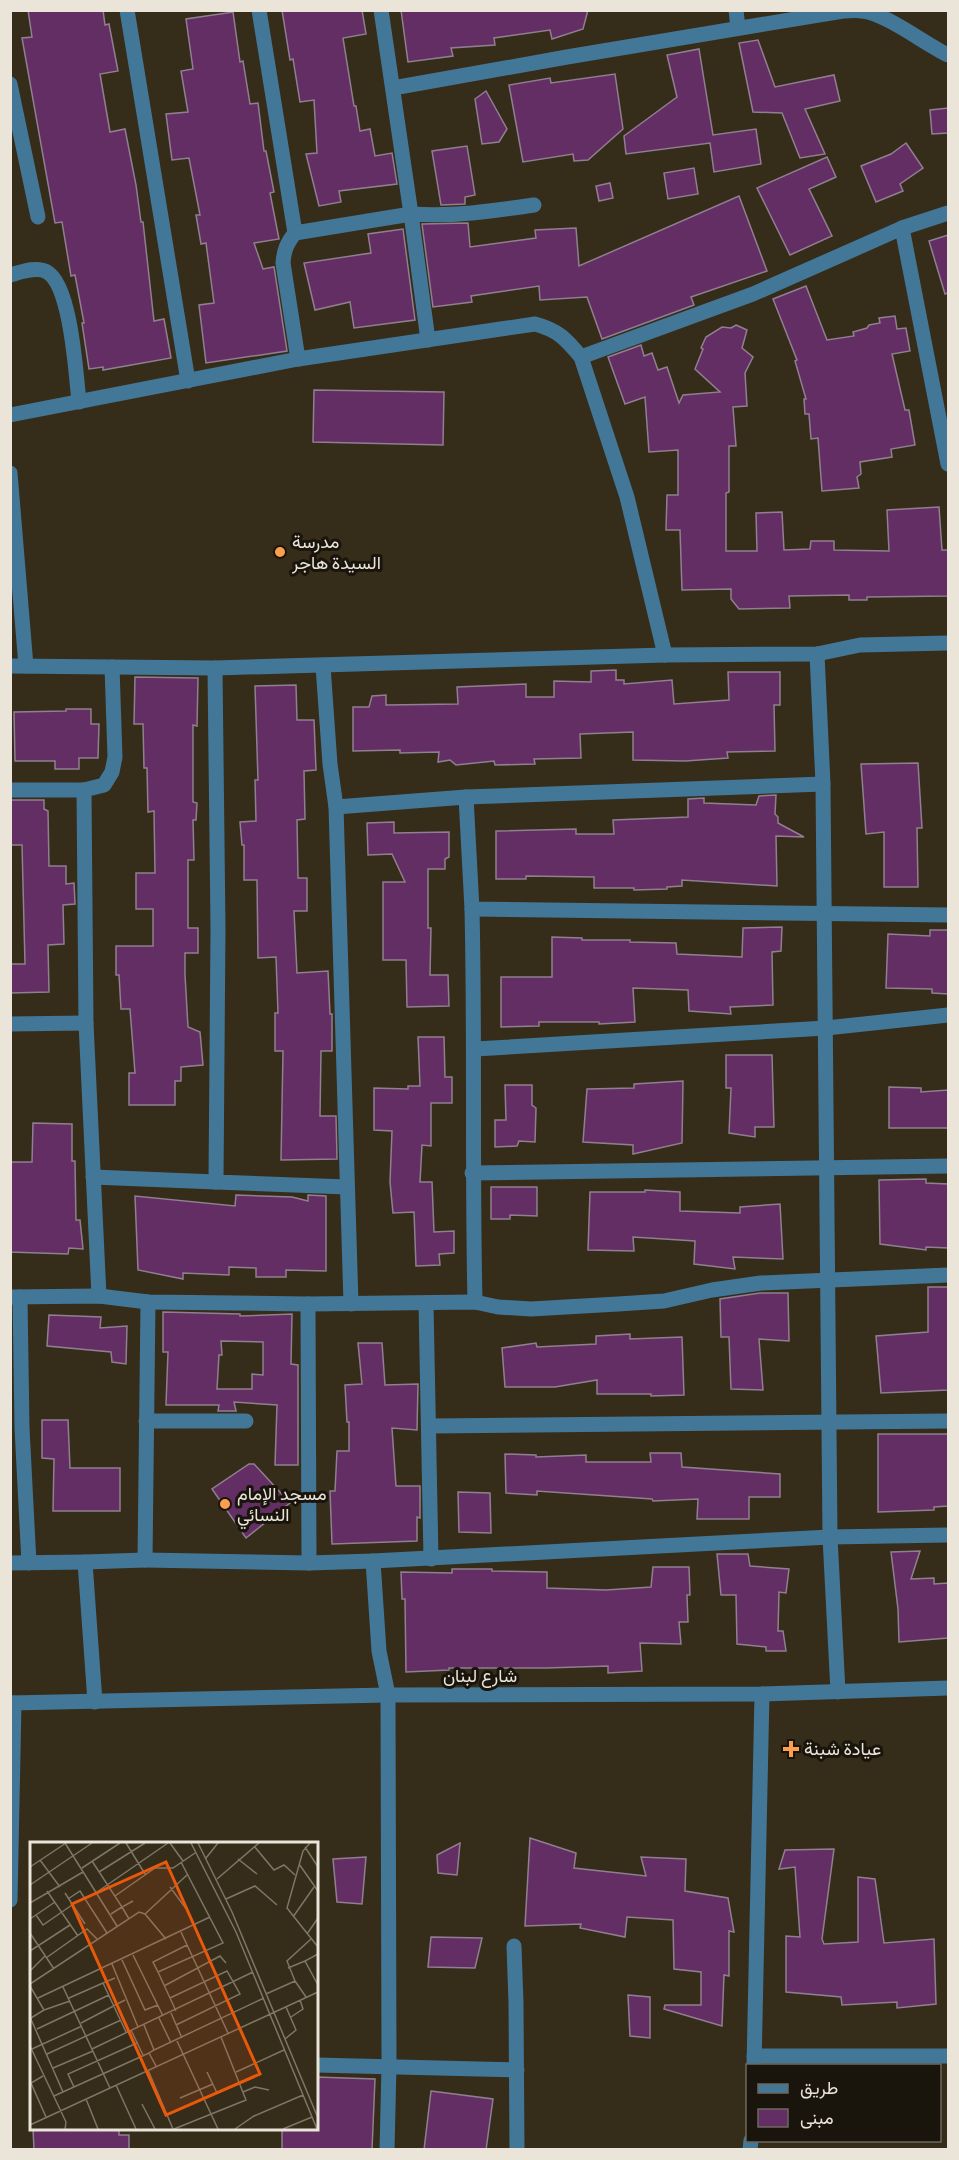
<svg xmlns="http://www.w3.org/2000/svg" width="959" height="2160" viewBox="0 0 959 2160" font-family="'Source Sans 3',Vazirmatn,sans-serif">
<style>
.building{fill:#632e63;stroke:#907f90;stroke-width:1.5;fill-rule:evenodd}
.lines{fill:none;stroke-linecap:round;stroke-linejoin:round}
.minor{stroke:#437797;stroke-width:15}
.poi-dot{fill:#fb9e50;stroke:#19150d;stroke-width:2}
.labels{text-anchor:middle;stroke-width:6;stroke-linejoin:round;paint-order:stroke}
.poi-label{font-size:18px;fill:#eae4d9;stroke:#19150d;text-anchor:start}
.street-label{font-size:18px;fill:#eae4d9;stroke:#19150d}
.inset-road{fill:none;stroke:#7e7666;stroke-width:1.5}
.view{fill:#e8590c;fill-opacity:0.15;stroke:#e8590c;stroke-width:3}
.inset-edge{fill:none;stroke:#eae4d9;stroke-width:3}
</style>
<rect width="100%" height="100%" fill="#362c1a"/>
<g class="building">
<polygon points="28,10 103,10 105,25 109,24 118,71 100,74 110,132 125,129 136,185 141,222 143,222 154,321 164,319 171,358 103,370 103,367 89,369 82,323 84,323 75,275 71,276 62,222 55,223 22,38 32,37"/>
<polygon points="282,10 362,10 366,34 343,38 354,106 356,106 360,131 370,129 375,156 392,153 397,184 339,191 341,202 319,206 306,154 317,153 314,100 300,102 293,59 290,60"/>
<polygon points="401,10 588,10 583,29 552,39 550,30 494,38 495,45 451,48 453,56 408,62"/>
<polygon points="233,12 240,62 243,61 250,104 258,103 264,151 266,151 274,192 270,193 279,239 254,243 263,269 274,267 287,351 206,363 199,305 214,303 206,243 201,244 196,215 200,215 189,158 172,160 166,114 188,112 181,71 193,69 186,19"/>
<polygon points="758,40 775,87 834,75 840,101 805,109 825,154 800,158 782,113 753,112 739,43"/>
<polygon points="699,49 713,135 756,129 761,164 714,172 710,143 626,154 624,136 677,97 667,55"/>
<polygon points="615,74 623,129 588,160 574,161 573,154 523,162 509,85 550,78 551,83"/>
<polygon points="486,91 507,129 499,142 482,144 475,99"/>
<polygon points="948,108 948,133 932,134 930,110"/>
<polygon points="906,143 923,168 900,184 903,191 876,202 861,166 891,154"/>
<polygon points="467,146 475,195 465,197 465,204 441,205 432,151"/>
<polygon points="827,157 836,177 809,189 832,236 790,255 757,188"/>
<polygon points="694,168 698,194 668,199 664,173"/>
<polygon points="610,183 613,198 599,201 596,186"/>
<polygon points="739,196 767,271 691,297 694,305 602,339 587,297 540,300 539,286 471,296 472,302 433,307 422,224 468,223 470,247 536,238 535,230 576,228 579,266"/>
<polygon points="403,229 415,320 354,328 350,302 315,310 304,263 371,253 368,234"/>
<polygon points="948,235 948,293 945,294 929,241"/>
<polygon points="806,286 827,340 854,336 853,332 867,328 869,325 880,323 879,318 895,316 897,329 906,328 910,351 892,354 905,410 909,410 915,445 891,449 892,457 860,462 861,474 857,477 859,488 822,491 818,438 811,439 809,414 805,414 804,399 806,399 795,361 797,360 773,299"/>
<polygon points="736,325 747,330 742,348 753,357 745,373 747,406 733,407 736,446 729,446 729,492 726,493 726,551 757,551 756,513 782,512 784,550 810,549 811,541 834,541 834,550 889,551 887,510 939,507 942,550 948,550 948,596 867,597 867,600 849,600 849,595 789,596 790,608 739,609 731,599 731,589 682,590 680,530 666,530 667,495 678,495 678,450 649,452 645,397 625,404 608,357 641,345 644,356 652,353 658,370 667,367 679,403 683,395 720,392 695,369 703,349 701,348 706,337 722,327 731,328"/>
<polygon points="314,390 444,392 443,445 313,442"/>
<polygon points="616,670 616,680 624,680 624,684 672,680 674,704 729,700 728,672 780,672 780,705 774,705 775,751 727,752 728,758 685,761 633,760 633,732 580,734 581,758 534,759 535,764 495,765 494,761 456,765 450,760 438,762 439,752 400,753 400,750 353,751 353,707 369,707 372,696 386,695 386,705 458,704 457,687 526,684 526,697 554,697 554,681 591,682 591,671"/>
<polygon points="135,677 198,678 197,726 193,725 193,802 197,803 196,820 193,820 194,860 188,860 188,928 198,928 198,953 185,953 185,975 188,1027 200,1032 203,1065 181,1067 181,1081 175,1081 175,1105 129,1105 129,1073 135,1073 130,1009 121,1009 119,975 116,975 116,946 153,946 153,909 136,909 136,873 155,873 154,811 148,812 147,768 144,768 143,724 134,724"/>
<polygon points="296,685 297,720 314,720 316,770 304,771 305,819 297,820 298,878 307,878 307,911 294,911 297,973 328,971 330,1014 332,1014 332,1051 321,1051 320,1116 336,1116 337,1159 281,1160 283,1051 275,1051 275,1013 278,1013 276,957 258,958 257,880 244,880 244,845 242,845 240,822 256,821 255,780 258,780 255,686"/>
<polygon points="66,709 91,709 91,724 99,724 98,758 79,758 79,769 55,769 55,761 15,761 14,712 66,711"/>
<polygon points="918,763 922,828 917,828 918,887 884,887 884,832 866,834 861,764"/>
<polygon points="776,795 775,814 778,817 778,823 804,837 776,836 777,886 682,880 682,886 667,887 667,889 634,890 634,888 594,888 594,877 526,876 526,879 496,879 496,831 576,829 576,834 614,834 613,820 688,817 688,799 704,798 704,803 756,805 759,796"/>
<polygon points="10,800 44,800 44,809 48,811 49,866 66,866 66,884 74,883 75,904 63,905 64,944 48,945 49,992 10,993 10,964 25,964 22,845 10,845"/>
<polygon points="394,822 394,833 449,832 449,857 445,859 445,869 428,869 428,928 431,928 430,975 448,975 449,1006 407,1007 406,960 383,960 383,882 405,882 392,854 368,855 367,823"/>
<polygon points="782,927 781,951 772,952 773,1005 730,1007 731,1014 689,1011 688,990 633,988 635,1022 599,1024 599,1022 539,1022 539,1026 501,1027 501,977 552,977 552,937 582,938 582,940 630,940 630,942 676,943 677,954 742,957 743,928"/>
<polygon points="930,930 948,930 948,994 932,993 932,989 886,988 888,934 930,936"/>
<polygon points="418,1037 444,1037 445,1077 452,1077 452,1103 431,1103 431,1146 422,1145 420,1182 432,1182 434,1232 454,1231 454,1253 439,1254 440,1265 416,1266 414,1212 393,1213 390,1182 392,1131 374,1130 374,1088 408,1089 408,1086 420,1086"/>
<polygon points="726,1055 772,1055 774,1127 755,1127 755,1137 729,1133 731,1088 726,1088"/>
<polygon points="683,1081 682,1143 633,1154 633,1145 583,1142 587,1089 634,1088 634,1084"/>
<polygon points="505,1085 532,1085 532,1105 536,1108 535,1142 519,1141 517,1146 495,1147 495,1120 506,1120"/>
<polygon points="889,1087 921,1088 921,1092 948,1090 948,1128 889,1128"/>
<polygon points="33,1123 72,1124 72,1161 75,1161 76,1220 80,1220 83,1249 69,1248 68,1254 10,1252 10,1162 32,1162"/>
<polygon points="926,1179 926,1183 948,1184 948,1248 926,1247 926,1250 880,1244 879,1180"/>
<polygon points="491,1187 537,1187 537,1216 510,1215 510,1219 491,1219"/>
<polygon points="645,1190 680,1192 680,1211 740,1213 740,1207 780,1204 783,1259 733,1257 735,1269 694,1264 695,1241 633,1237 634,1251 588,1250 590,1192 645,1192"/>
<polygon points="236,1195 292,1197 308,1201 308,1195 326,1196 326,1271 286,1270 286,1277 256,1277 256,1268 229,1267 229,1275 183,1273 183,1279 138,1270 135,1196 235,1206"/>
<polygon points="928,1287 948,1287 948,1390 881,1393 876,1336 928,1332"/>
<polygon points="760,1293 788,1293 789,1341 759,1339 763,1390 731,1389 729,1337 721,1337 720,1299"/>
<path d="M163 1312 240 1314V1316L292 1314 291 1364 298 1365V1465H275L277 1405 234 1402 236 1411H218L219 1405H166L168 1352H163ZM221 1341 263 1342V1375L252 1374V1389H217L219 1355H222Z"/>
<polygon points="49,1315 101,1317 100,1328 127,1326 126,1364 112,1362 111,1352 47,1346"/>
<polygon points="630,1334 630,1339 682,1337 684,1395 651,1396 651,1394 597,1394 597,1380 555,1387 505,1387 502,1348 536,1343 537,1347 596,1344 596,1336"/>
<polygon points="358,1343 382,1343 385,1385 418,1384 417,1430 392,1428 396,1486 420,1486 420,1518 417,1517 417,1541 332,1544 330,1491 335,1491 337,1451 349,1451 349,1422 347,1422 345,1385 362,1384"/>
<polygon points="42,1420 68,1420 70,1468 120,1468 120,1511 53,1511 54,1459 42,1458"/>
<polygon points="878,1434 948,1434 948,1506 934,1507 934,1510 878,1512"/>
<polygon points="650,1453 681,1453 682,1467 780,1474 780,1497 749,1497 749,1519 697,1519 698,1499 653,1501 652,1499 537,1491 537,1495 506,1493 505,1454 536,1455 536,1457 586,1455 586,1462 651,1462"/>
<polygon points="249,1464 254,1464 290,1503 246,1538 212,1489"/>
<polygon points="458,1492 490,1493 491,1533 459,1532"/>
<polygon points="920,1551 911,1579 934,1578 934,1584 948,1583 948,1638 899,1642 898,1609 891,1552"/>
<polygon points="717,1554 748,1554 750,1566 789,1569 786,1593 779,1592 778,1631 783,1631 786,1651 766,1651 766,1647 737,1644 736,1595 721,1595"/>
<polygon points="653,1567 689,1567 690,1595 687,1595 688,1622 679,1622 681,1644 640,1643 642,1671 608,1673 608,1666 546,1668 449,1668 449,1670 406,1672 405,1599 402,1599 401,1572 452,1573 452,1569 492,1569 492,1571 547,1572 547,1588 606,1590 651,1587"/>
<polygon points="530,1838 576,1853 574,1868 646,1876 641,1857 686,1859 685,1891 728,1898 734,1932 729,1931 729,1976 724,1975 722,2026 664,2009 665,2005 701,2005 701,1972 674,1969 673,1920 627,1917 625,1937 580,1928 581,1924 525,1926"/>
<polygon points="460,1843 457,1875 438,1873 437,1855"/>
<polygon points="834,1849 822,1939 824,1944 858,1942 858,1877 875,1879 884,1943 934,1939 936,2004 897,2008 897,2002 842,2005 841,1997 786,1992 786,1936 800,1937 795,1867 779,1869 785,1850"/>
<polygon points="366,1857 362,1904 337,1902 333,1859"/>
<polygon points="431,1937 482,1938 475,1968 428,1967"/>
<polygon points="628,1995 650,1997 650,2038 630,2036"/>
<polygon points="316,2077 375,2079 372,2150 282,2150 282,2128 316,2128"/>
<polygon points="431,2091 493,2099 486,2150 424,2150"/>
<polygon points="33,2128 119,2128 119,2135 129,2135 129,2150 34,2150"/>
</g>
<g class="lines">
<g class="minor">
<polyline points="127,10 188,381"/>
<polyline points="259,10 295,233"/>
<polyline points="736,10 738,28"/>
<polyline points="10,84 38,217"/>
<path d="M393 88 567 57 843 11C849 11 856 10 862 11 885 13 925 44 948 55"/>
<polyline points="902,228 948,464"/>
<path d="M10 275C21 272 37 266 47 272 71 285 76 375 79 402"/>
<path d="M428 340 411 214C453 217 493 211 534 205"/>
<polyline points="581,357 753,294 902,228 948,213"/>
<path d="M298 359 283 263C284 250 287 243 295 233L411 214 381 10"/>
<path d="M10 415 298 359 535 324C558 330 566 339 581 357L627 497 665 655"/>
<polyline points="10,473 26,666"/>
<polyline points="817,654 823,784 830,1537 838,1692"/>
<polyline points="10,666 215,668 665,655 817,654 860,645 948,643"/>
<polyline points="323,666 330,764 336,807 351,1304"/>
<polyline points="215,668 218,928 216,1182 347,1187"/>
<polyline points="823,784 466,797 472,909 948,915"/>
<polyline points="10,790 84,790"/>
<polyline points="336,807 466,797"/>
<path d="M472 909C475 1040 472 1171 475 1302"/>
<polyline points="10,1024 86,1023"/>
<polyline points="475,1049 826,1028 948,1015"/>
<polyline points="472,1173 948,1166"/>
<polyline points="93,1177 216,1182"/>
<polyline points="99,1296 86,1023 84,790 104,785 112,772 115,757 112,667"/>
<polyline points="10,1297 99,1296 148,1302 308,1304 475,1302 498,1307 531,1309 618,1304 664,1301 712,1290 761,1283 948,1275"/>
<polyline points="20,1297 22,1428 29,1563"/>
<polyline points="426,1303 431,1559"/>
<polyline points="308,1304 309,1563"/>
<polyline points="146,1421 246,1421"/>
<polyline points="430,1426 948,1421"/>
<polyline points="145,1560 309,1563 373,1561 830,1537 948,1535"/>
<polyline points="373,1561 379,1651 388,1695 389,2066 387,2150"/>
<polyline points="10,1563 85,1562"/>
<polyline points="95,1702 85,1562 145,1560 148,1302"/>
<polyline points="10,1703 388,1695 762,1694 948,1688"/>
<polyline points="10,1900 14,1703"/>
<polyline points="514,1946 516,2003 517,2150"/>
<polyline points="754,2056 948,2056"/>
<polyline points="316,2065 517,2070"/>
<polyline points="754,2066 762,1694"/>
<polyline points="750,2150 751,2140"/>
</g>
</g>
<g class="poi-dot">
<circle cx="280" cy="552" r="6"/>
<circle cx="225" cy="1504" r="6"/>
<path d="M788 1740h6v6h6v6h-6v6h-6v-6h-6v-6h6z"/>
</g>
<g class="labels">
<g class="poi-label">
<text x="292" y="548">مدرسة<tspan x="292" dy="21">السيدة هاجر</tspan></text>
<text x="237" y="1500">مسجد الإمام<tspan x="237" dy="21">النسائي</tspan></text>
<text x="804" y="1755">عيادة شبنة</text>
</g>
<g class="street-label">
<text x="480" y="1682">شارع لبنان</text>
</g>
</g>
<g transform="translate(30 1842)">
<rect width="288" height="288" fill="#362c1a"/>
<path class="inset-road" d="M35 1 87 84M96 1 115 32M140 1 153 19M161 1 206 90 287 287M168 1 202 70 288 276M280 1 273 9 257 66 288 105M224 4 244 28 254 23 265 33M275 5 288 25M176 16 188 1M208 17 227 32M10 18 30 45M62 19 92 65 81 72M151 20 193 101 128 130 123 120 157 103M269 22 288 49M0 25 36 1M52 26 90 1M69 30 115 1M187 37 229 1M0 43 62 1M140 45 157 68M17 49 48 94M67 50 138 1M35 51 55 82M85 54 125 26H143L165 11M38 57 50 49 77 91M196 57 225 44 247 63M0 61 53 30M115 72 157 33M6 73 13 83 42 63M263 75 284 45M0 77 25 60M99 77 92 65 103 59M151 90 198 191M0 91 24 127M277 92 288 76M0 109 40 83M288 112 275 119 288 143M103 113 133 174M16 116 57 87 68 98M92 118 115 168 128 163M82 122 108 185M258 126 275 119M0 129 15 114M128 130 146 169M85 136 73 141 96 190M265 139 276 155M0 142 109 70 115 72 136 97M0 144 14 168 1 176M134 144 190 114 196 121M33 145 80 246M236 152 265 139 257 119 281 97M8 156 180 75M39 156 73 141M140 156 197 129 210 152 146 183M14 168 40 159M141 171 152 196M0 175 33 250M261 175 273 167 270 158M129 176 141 201M51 181 95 158M114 183 124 208 119 211 126 224M7 187 79 153M101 188 113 213M255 197 266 188 256 165M147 199 188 287M0 204 36 280 35 287M2 207 52 184M62 207 223 130M124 208 234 156M17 212 91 178M23 226 63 209M118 228 143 287M177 230 187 251M206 230 254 208M13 234 1 241 16 275M86 243 106 287M44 245 38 232 107 201M213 250 225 245 239 248M24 254 119 211M150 256 183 242M56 257 68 287M112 262 125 287M0 283 288 150M144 287 216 258 191 195M205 287 224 274 273 253M253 287 282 275"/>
<path class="view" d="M136 20 230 232 136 273 42 62Z"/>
<rect width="288" height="288" class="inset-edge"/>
</g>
<rect width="959" height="2160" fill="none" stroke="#eae4d9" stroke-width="24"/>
<rect x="746" y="2064" width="195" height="78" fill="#19150d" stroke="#6d685f" stroke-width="1.5"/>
<rect x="758" y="2084" width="30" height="9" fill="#437797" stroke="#6d685f" stroke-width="1.5"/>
<text x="800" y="2094" font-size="18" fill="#eae4d9">طريق</text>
<rect x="758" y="2109" width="30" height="18" fill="#632e63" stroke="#6d685f" stroke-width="1.5"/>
<text x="800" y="2124" font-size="18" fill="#eae4d9">مبنى</text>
</svg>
